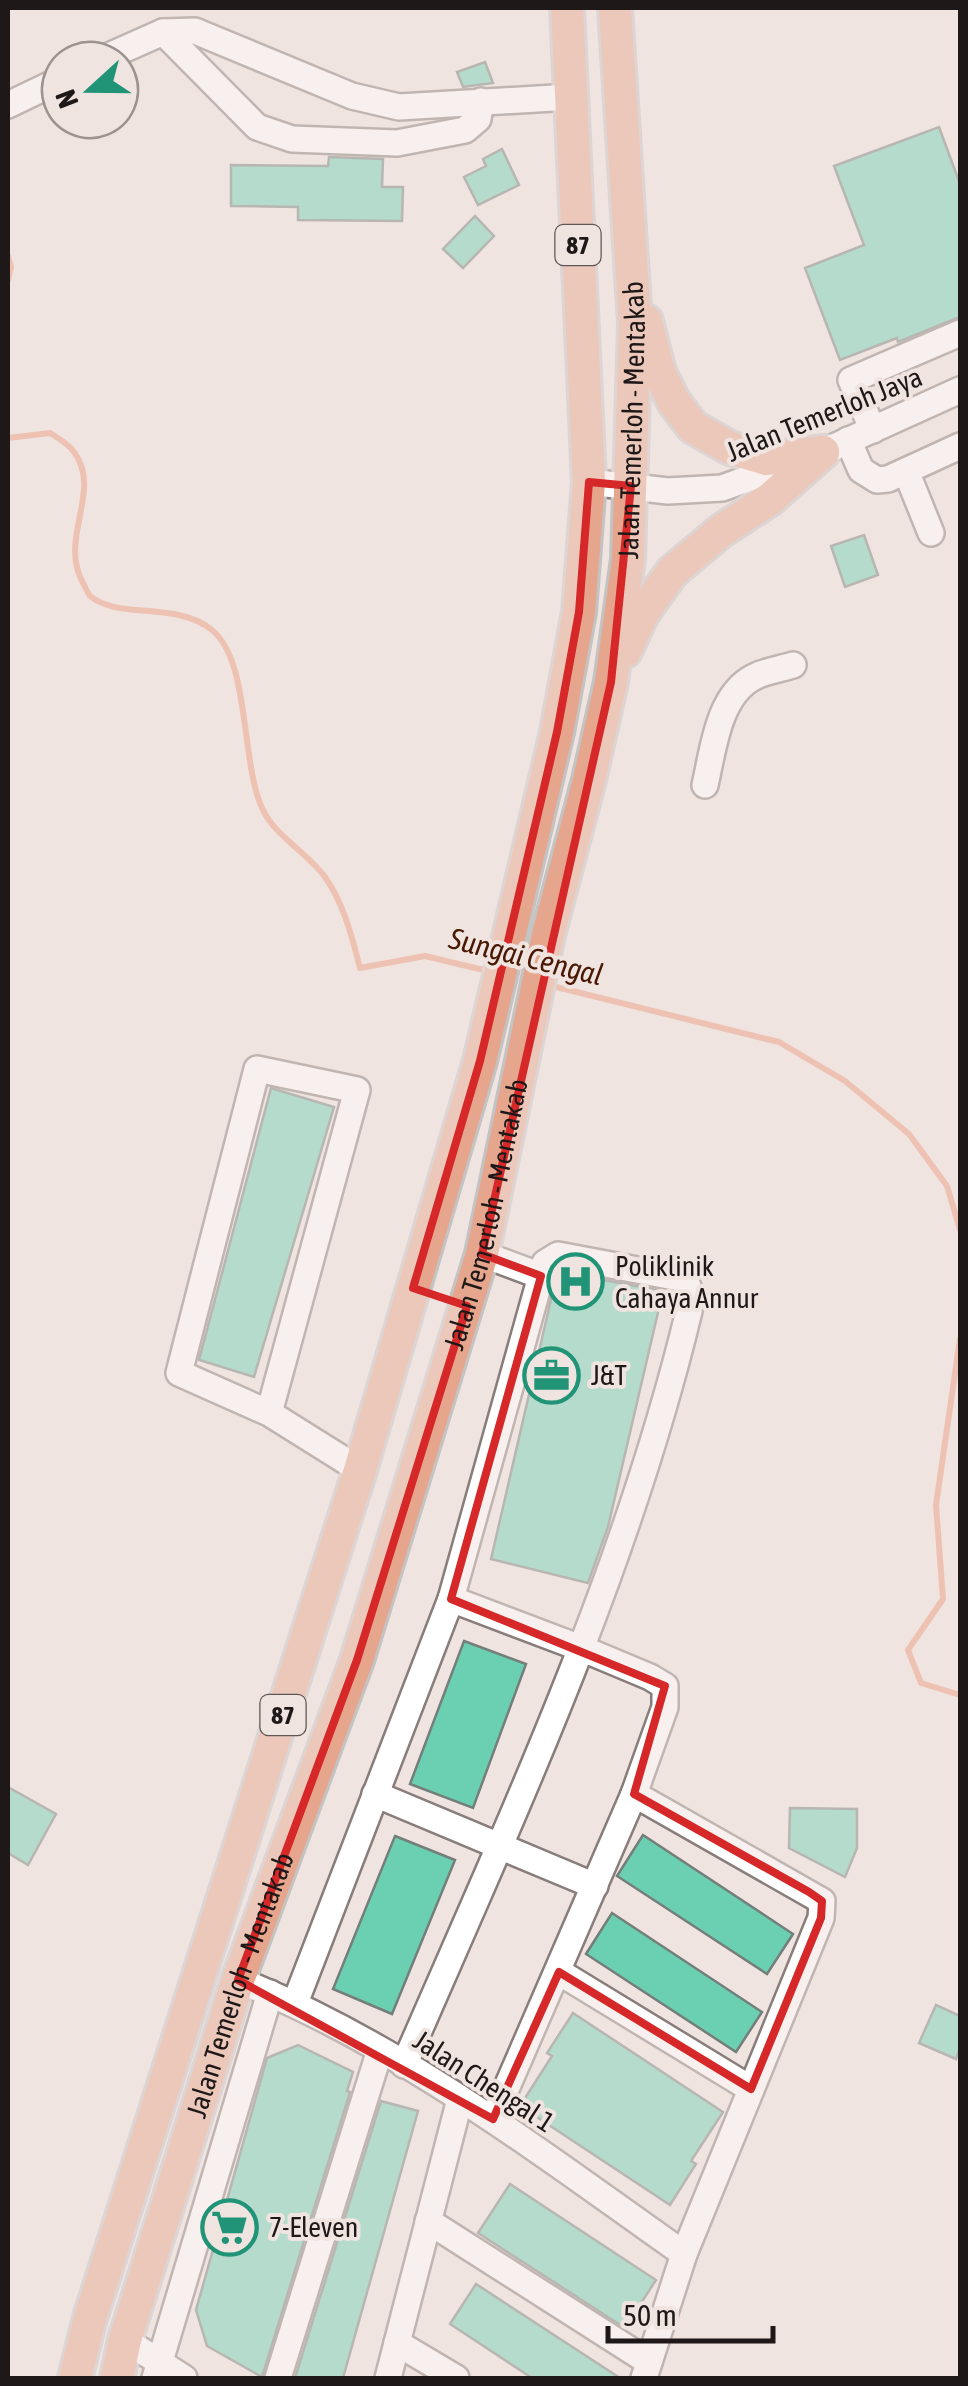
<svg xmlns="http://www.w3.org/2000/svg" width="968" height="2386" viewBox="0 0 968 2386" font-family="'Asap Condensed',sans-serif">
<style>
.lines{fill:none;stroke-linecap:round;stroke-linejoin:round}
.stream{stroke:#ea997c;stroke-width:6}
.building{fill:#6bd0b1;stroke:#747e7a;stroke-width:2.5}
.minor-casing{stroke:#887d7a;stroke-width:30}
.major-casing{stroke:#c4c3c3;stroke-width:38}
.minor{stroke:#fff;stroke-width:25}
.major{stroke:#e6a68e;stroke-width:32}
.marked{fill:none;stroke:#d62828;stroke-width:8;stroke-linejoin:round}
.labels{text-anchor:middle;stroke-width:8;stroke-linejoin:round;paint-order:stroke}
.shield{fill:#f0e4e0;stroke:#5d5654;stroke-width:2.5}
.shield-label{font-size:25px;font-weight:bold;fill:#1e1918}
.street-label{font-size:28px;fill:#1e1918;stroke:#f0e4e0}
.poi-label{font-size:28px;fill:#1e1918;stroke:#f0e4e0;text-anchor:start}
.water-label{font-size:30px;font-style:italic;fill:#4a1904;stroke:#f0e4e0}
</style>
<rect width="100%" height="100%" fill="#f0e4e0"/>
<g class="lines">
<g class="stream">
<polyline points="8,256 11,267 8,280"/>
<path d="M8 438 50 433C58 438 69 444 74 452 103 491 58 538 83 583 84 585 89 595 90 596 119 620 177 601 212 630 251 662 240 763 263 810 275 836 308 853 325 877 344 904 352 937 360 968L425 956 492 972"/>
<polyline points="548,985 779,1042 845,1081 909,1134 947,1186 960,1230"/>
<polyline points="960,1339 936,1505 943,1599 908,1650 921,1683 960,1695"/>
</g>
</g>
<g class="building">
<polygon points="485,62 493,83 463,87 457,72"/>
<polygon points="939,127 960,184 960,317 898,342 897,338 840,360 805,268 864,245 834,166"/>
<polygon points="502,149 519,185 478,205 464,177 486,166 483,159"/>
<polygon points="329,157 383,159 382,187 403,187 402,221 298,220 298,207 231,206 231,165 328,166"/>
<polygon points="475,216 494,236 463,268 443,249"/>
<polygon points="864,535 878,575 845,587 831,546"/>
<polygon points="271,1088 334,1107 254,1377 199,1360"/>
<polygon points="561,1272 663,1291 608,1527 588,1583 491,1559 552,1295"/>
<polygon points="464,1641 526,1664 473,1808 410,1784"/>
<polygon points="8,1787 56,1814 28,1865 8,1853"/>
<polygon points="790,1808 857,1809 857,1848 845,1877 789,1848"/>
<polygon points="643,1835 793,1934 767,1974 617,1876"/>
<polygon points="395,1836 455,1860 392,2014 333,1989"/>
<polygon points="612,1913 762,2012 736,2052 586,1954"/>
<polygon points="936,2005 960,2016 960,2048 956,2059 919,2043"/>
<polygon points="573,2013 723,2112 691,2161 696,2164 670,2205 520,2106 552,2056 547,2053"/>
<polygon points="298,2045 353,2072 347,2091 350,2092 262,2377 207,2346 196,2310 267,2058"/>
<polygon points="381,2101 418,2111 343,2378 295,2378"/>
<polygon points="510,2184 656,2280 625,2328 478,2233"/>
<polygon points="476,2284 620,2378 532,2378 450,2324"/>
</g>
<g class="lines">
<defs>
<g id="minor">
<polyline points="163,32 257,127 292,139 397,143 465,130 478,119 481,101"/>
<polyline points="100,60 163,32 195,31 352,96 399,107 571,97"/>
<polyline points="8,105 60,80"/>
<polyline points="873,430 851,380 960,333"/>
<polyline points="848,440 861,470 877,480 888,479 960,446"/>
<polyline points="906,471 931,533"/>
<polyline points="589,482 668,491 722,488 823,452 960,390"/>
<path d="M705 785C713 751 718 695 754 677 765 671 780 669 793 665"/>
<polyline points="269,1413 357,1090 257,1069 179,1373 269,1413 360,1470"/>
<polyline points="451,1599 583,1649 650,1677 665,1686 665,1707 634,1794 493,2119"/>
<polyline points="375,1794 595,1886"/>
<polyline points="634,1794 822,1901 821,1918 684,2254 644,2378"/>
<polyline points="559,1972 751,2089"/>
<path d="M238 1980C401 2045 542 2154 684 2254"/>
<polyline points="295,2003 451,1599 541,1276 482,1254"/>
<path d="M404 2065C512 1816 625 1576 689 1311L691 1295 685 1279 558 1255 545 1263 541 1276"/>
<polyline points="428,2221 649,2362"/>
<polyline points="125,2340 184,2378"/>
<polyline points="397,2343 456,2378"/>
<polyline points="155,2378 270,1993"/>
<polyline points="278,2378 380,2050"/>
<polyline points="388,2378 460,2099"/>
</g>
<g id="major">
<polyline points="646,321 659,372 674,402 693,427 730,448 766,459 823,452"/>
<polyline points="625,651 642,614 672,572 721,531 770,499 823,452"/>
<polyline points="75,2378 90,2318 360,1470 480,1061 557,732 579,612 589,482 567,8"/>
<path id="s1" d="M117 2378 125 2340 238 1980 357 1660 482 1254 548 935 589 780 611 682 628 559 635 323 615 8"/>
</g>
</defs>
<use href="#minor" class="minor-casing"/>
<use href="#major" class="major-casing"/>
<use href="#minor" class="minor"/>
<use href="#major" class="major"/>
</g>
<path d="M0 0H968V2386H0ZM589 482 631 486 611 682 482 1254 541 1276 451 1599 665 1686 634 1794 809 1892 822 1901 821 1918 751 2089 559 1972 493 2119 238 1980 357 1660 467 1306 413 1288 480 1061 557 732 579 612Z" fill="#f0e4e0" fill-opacity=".55" fill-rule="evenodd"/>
<path class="marked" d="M589 482 631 486 611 682 482 1254 541 1276 451 1599 665 1686 634 1794 809 1892 822 1901 821 1918 751 2089 559 1972 493 2119 238 1980 357 1660 467 1306 413 1288 480 1061 557 732 579 612Z"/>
<defs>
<symbol id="hospital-ring" viewBox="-11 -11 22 22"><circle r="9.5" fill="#f0e4e0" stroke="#219477" stroke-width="1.5"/><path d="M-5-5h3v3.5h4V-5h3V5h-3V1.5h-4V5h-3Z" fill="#219477"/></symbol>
<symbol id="office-ring" viewBox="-11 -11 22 22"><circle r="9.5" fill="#f0e4e0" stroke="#219477" stroke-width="1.5"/><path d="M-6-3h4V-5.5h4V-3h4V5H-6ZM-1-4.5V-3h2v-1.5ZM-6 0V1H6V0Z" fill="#219477"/></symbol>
<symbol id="supermarket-ring" viewBox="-11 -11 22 22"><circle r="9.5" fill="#f0e4e0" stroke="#219477" stroke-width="1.5"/><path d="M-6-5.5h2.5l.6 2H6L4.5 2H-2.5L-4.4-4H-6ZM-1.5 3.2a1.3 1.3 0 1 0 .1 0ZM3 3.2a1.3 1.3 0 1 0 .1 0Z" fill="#219477"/></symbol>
</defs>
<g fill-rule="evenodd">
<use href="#hospital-ring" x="544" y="1250" width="63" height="63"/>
<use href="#office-ring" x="520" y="1344" width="63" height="63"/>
<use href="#supermarket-ring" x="198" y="2196" width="63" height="63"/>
</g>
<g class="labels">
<g class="shield">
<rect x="555.5" y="225" width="45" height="40" rx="8"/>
<rect x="260.5" y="1695" width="45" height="40" rx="8"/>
</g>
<g class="shield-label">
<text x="578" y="254">87</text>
<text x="283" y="1724">87</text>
</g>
<g class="street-label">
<text transform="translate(824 414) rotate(-22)" y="10">Jalan Temerloh Jaya</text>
<text dy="10" stroke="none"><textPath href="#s1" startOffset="2032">Jalan Temerloh - Mentakab</textPath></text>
<text dy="10" stroke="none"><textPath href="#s1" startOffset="1222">Jalan Temerloh - Mentakab</textPath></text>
<text dy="10" stroke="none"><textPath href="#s1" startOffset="412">Jalan Temerloh - Mentakab</textPath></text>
<text transform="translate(484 2081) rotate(33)" y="10">Jalan Chengal 1</text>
</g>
<g class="poi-label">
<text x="615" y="1276">Poliklinik<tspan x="615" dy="32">Cahaya Annur</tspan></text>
<text x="591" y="1385">J&amp;T</text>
<text x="269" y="2237">7-Eleven</text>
</g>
<g class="water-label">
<text transform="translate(526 957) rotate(14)" y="10">Sungai Cengal</text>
</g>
</g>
<rect width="968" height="2386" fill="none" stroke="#1e1918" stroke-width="20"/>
<g transform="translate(90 90) rotate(249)"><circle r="48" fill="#f0e4e0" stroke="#9c9390" stroke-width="2.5"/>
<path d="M0-8L18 38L0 25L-18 38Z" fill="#219477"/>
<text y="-15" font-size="28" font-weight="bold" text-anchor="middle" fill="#1e1918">N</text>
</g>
<path d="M608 2326v15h165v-15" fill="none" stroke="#1e1918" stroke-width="5"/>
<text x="623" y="2326" font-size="30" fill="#1e1918" stroke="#f0e4e0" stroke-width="8" paint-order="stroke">50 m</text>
</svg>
